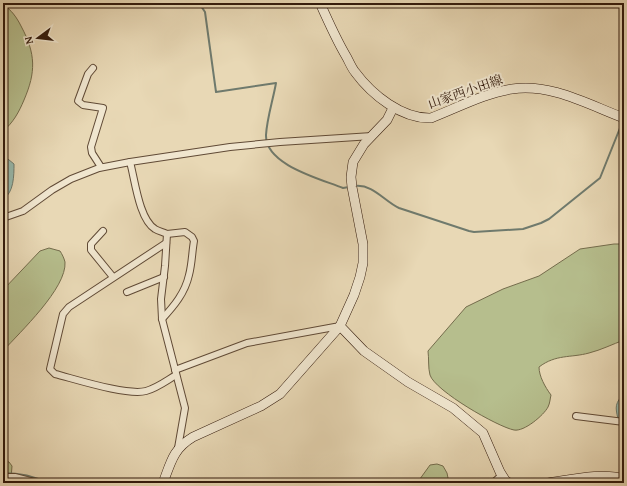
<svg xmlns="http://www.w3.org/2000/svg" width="627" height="486" viewBox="0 0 627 486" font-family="'Gentium Book Plus','Noto Serif JP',serif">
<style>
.green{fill:#b6be8d;stroke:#746c4c}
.water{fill:#97baae;stroke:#6f7a6d}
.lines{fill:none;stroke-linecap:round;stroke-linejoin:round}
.stream{stroke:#6f7a6d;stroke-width:2}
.street-casing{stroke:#604a36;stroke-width:8}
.secondary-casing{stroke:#321a0c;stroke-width:10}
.street{stroke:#f0e6cf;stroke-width:6}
.secondary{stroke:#f0e6cf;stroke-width:9}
.labels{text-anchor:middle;stroke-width:4;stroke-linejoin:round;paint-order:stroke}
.street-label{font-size:13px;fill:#321a0c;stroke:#f0e6cf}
</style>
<rect width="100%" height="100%" fill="#e8d8b5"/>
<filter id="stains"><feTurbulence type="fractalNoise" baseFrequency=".005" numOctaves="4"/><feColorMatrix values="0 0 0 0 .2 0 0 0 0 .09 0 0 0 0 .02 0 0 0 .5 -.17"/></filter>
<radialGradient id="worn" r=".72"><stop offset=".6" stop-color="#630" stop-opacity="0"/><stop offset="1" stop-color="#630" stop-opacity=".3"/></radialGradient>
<g class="green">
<path d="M3 5C11 9 17 18 21 26 36 54 36 72 24 100 19 112 13 123 3 131Z"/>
<path d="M614 244H624V340C613 344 601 350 589 353 571 358 556 354 539 367 539 376 545 387 551 395 550 399 550 403 548 407 544 415 524 432 514 430 498 427 435 391 430 375 428 368 429 358 428 351L466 307 503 289 539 276 580 249Z"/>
<path d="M49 248 60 251C62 254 64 258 65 262 67 288 20 332 3 351V290L40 251Z"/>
<polygon points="3,460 9,462 12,466 11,479 7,483 3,483"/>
<polygon points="437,464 443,466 447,473 449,483 417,483 430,465"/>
<polygon points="611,480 620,483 578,483 591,481"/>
</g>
<g class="water">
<path d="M3 155 14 164C14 175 14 193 3 199Z"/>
<path d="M624 393V419H618C615 406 615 404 624 393Z"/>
</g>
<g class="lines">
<g class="stream">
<path d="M199 3 205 12 216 92 276 83C273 100 267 118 266 135 265 165 321 179 343 188L349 187"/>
<path d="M355 186C373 184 384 201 399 208L469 231 474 232 523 229 541 223 549 219 600 178 620 128 624 129"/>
<path d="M3 473C18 473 34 476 47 483"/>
</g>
<defs>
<g id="street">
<polyline points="93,68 88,74 78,101 83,105 103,108 91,147 92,153 101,167"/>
<path d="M130 162C135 180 139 219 155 229 158 231 163 232 167 234L165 266 161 299 162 319 185 408 178 448"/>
<polyline points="3,218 23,211 52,190 71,179 99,168 130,162 230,147 280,142 372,136"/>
<polyline points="103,231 91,244 91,250 113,277"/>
<path d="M166 243 69 307 63 314 50 369 55 374C75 379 127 396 146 391 157 388 166 381 176 375"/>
<polyline points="127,292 164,277"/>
<path d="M162 319C174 306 185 293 189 275 192 264 192 252 194 241L192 237 185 232 167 234"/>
<polyline points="175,370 247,343 340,326"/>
<polyline points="576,416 624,422"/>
<polyline points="3,477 15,477 38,483"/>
<polyline points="493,483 502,475"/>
</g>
<g id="secondary">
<path d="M320 3C328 21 336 39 346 56 349 61 351 67 355 72 372 95 402 119 431 118 457 108 485 93 512 89 551 83 589 105 624 118"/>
<polyline points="340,326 364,351 408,382 453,408 483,433 500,472 505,480 509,483"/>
<path d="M163 483C171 462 173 449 193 437L261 406 280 394 340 326 354 295 360 277 363 263V244L352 187 351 177 353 162 364 144 387 120 393 108"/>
<path d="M548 483C570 480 603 472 624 479"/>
</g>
</defs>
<use href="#street" class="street-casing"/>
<use href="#secondary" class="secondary-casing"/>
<use href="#street" class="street"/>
<use href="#secondary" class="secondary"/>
</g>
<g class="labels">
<g class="street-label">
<text transform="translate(465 91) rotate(-19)" y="5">山家西小田線</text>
</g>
</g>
<rect width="627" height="486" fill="none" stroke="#e8d8b5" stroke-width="16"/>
<rect x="4" y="4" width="619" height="478" fill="none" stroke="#321a0c" stroke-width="2"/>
<rect x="8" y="8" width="611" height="470" fill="none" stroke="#321a0c"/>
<g transform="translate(38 38) rotate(255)" stroke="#f0e6cf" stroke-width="3" paint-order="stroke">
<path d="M0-3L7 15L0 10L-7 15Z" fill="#321a0c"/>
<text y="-6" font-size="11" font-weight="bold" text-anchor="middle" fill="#321a0c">N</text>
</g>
<rect width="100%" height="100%" filter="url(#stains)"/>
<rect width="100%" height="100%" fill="url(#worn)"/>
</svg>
